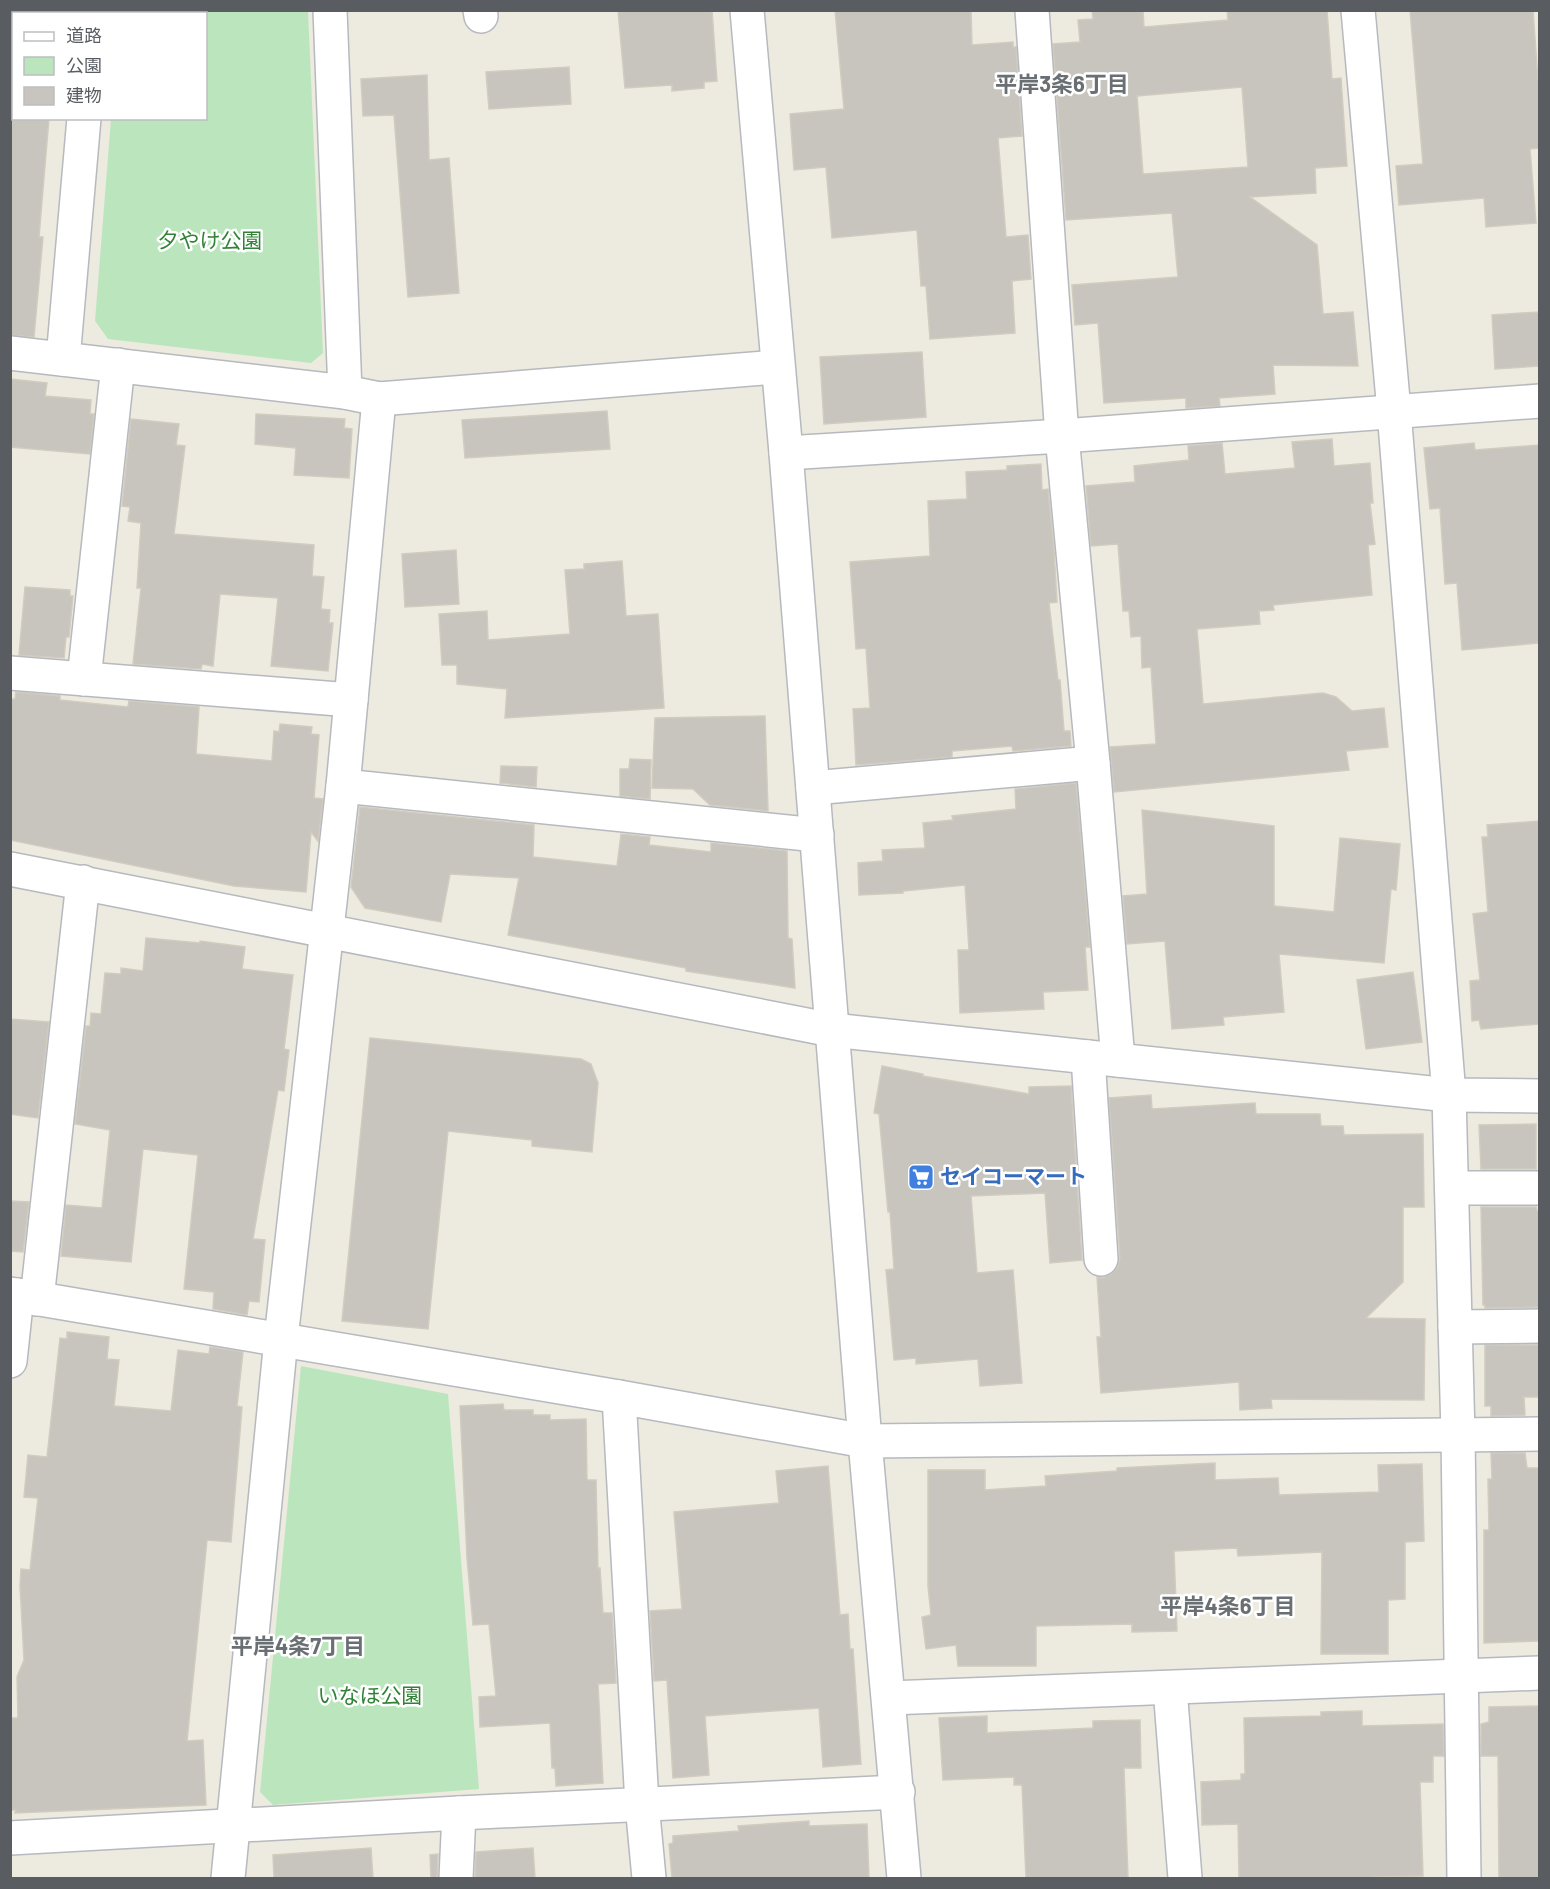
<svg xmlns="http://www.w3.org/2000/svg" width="1550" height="1889" viewBox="0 0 1550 1889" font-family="Barlow,'Noto Sans JP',sans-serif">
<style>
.green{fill:#bbe6bd}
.building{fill:#c8c4be;stroke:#d1ccbf;stroke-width:1.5;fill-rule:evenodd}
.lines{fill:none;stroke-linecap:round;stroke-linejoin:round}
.minor-casing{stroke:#b6b9be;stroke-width:36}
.minor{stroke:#fff;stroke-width:33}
.labels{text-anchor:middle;stroke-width:5;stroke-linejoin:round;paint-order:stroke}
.park-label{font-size:21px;fill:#318237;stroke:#fff}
.shop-label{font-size:21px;font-weight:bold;fill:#366cbe;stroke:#fff;text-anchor:start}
.neighbourhood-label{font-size:22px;font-weight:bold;fill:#6a6f74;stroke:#fff}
</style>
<rect width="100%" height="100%" fill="#edeae0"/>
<g class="green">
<polygon points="119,11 308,11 323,353 311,363 108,339 95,321 111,119 206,118 206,14 119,13"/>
<polygon points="301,1366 448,1394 479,1789 273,1805 260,1792"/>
</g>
<g class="building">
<polygon points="618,10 712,10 717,81 704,82 704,88 672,91 672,85 625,88"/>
<polygon points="835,10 971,10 972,45 1013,42 1013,47 1016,47 1022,136 998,138 1006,237 1028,235 1031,279 1012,281 1015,333 930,339 926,286 921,286 917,230 832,238 826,167 794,170 790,114 844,109"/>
<path d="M1092 10H1143L1144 27 1228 20 1227 10H1327L1332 79 1341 78 1347 166 1315 168 1316 193 1250 197 1317 245 1323 314 1353 312 1358 366 1273 365 1275 394 1219 398 1220 406 1186 408V398L1104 403 1098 323 1075 325 1072 285 1178 277 1172 213 1066 220 1053 44 1080 42 1078 20 1093 19ZM1242 87 1248 167 1143 174 1137 96Z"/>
<polygon points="1410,10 1533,10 1538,81 1539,81 1539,148 1530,149 1536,223 1486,227 1484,198 1399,205 1396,166 1423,164"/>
<polygon points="569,67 571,104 489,109 486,72"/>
<polygon points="427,75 429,160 449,158 459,293 408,297 394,115 363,116 361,79"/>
<polygon points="10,118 49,118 39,237 43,237 34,337 10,335"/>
<polygon points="1539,312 1539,366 1495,369 1492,315"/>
<polygon points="922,352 926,417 824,424 820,357"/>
<polygon points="10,379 47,383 45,396 91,400 90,414 94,414 90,454 10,447"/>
<polygon points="607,411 610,449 465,458 462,420"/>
<polygon points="256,414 345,419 344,428 352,429 349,478 294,475 296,448 255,444"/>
<polygon points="131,419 179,424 176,445 185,446 174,534 314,545 312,576 324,577 321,609 330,610 329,623 333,623 328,671 271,666 278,598 220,594 213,666 202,664 201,669 133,664 141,588 137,588 141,523 128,521 130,507 122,506"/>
<polygon points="1332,439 1334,466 1370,463 1373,503 1370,503 1375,544 1368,545 1372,595 1273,605 1274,610 1259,611 1260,624 1197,629 1203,704 1323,693 1336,697 1352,711 1384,708 1388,747 1346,751 1349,770 1114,792 1110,747 1156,744 1151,667 1142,668 1141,636 1131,637 1129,611 1123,611 1118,544 1091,546 1086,486 1135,482 1134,466 1189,460 1188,446 1222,443 1225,474 1295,468 1292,442"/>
<polygon points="1474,443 1475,450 1539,445 1539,643 1462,650 1457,583 1445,584 1440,508 1430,509 1424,448"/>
<polygon points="1041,464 1042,490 1048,489 1054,549 1057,602 1049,603 1058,680 1060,680 1064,731 1070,731 1071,746 1013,751 1012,746 952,751 952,757 856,765 853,709 870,708 866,648 856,649 850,562 930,556 928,501 967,499 966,472 1007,470 1007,466"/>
<polygon points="456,550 459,604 405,607 402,554"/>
<polygon points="622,561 626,616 658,614 664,708 505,718 507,689 457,684 457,665 442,665 439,614 487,611 488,640 570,634 565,570 584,569 584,564"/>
<polygon points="25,587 70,590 70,596 73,596 69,637 66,637 64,658 19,655"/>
<polygon points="16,692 60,696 60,700 128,707 129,701 199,707 196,754 272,761 274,731 279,732 280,724 312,727 311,734 319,735 314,798 323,799 318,841 311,832 306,892 234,886 10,840 10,699 15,699"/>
<polygon points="765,716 768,811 710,805 693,789 652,788 655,718"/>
<polygon points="630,759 651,760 650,799 620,796 620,769 629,769"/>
<polygon points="501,766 537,767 536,787 500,783"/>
<polygon points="1076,783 1090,947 1085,947 1088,990 1043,992 1044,1009 960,1013 958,950 969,950 965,885 903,891 903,893 859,895 858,863 883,861 882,850 925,848 923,823 953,820 952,816 1016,809 1015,789"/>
<polygon points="360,807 534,825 533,857 617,866 621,834 650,837 649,845 711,852 711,843 787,851 788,938 792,939 795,988 686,971 686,968 508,935 519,878 450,874 441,922 365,908 351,887"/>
<polygon points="1142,810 1274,826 1274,906 1334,912 1340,838 1400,844 1396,890 1391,889 1384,963 1279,954 1284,1012 1223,1017 1224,1025 1172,1029 1165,941 1127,944 1123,896 1147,894"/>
<polygon points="1539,821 1539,1024 1481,1029 1479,1020 1472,1021 1470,981 1480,980 1473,914 1488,912 1482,837 1488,837 1487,825"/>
<polygon points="146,938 200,943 200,941 245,947 242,969 293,975 284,1049 289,1050 284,1091 278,1090 253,1239 265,1240 259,1302 249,1301 247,1315 213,1309 214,1292 184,1289 198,1155 143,1149 131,1262 61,1256 66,1205 102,1208 110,1130 75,1124 86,1026 90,1026 91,1013 101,1014 105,973 121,974 121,968 143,971"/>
<polygon points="1413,972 1422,1042 1366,1049 1357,980"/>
<polygon points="10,1019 49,1022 38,1118 10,1114"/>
<polygon points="370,1038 581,1059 591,1064 598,1083 592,1152 532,1146 532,1140 448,1131 428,1329 342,1321"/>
<polygon points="882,1066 923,1074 923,1076 1029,1094 1029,1087 1071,1086 1082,1260 1050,1263 1045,1193 971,1196 977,1273 1013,1270 1022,1383 980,1386 978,1359 916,1364 916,1358 894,1360 886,1270 894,1269 890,1212 888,1212 879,1114 874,1113"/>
<polygon points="1151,1095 1152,1109 1255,1103 1256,1114 1320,1114 1321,1126 1343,1126 1344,1135 1423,1134 1424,1207 1403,1207 1403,1282 1366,1318 1425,1319 1424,1400 1271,1399 1272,1408 1240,1410 1239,1382 1101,1393 1097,1337 1101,1337 1097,1277 1103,1278 1112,1274 1118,1267 1120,1258 1109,1098"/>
<polygon points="1536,1124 1536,1169 1481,1169 1479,1125"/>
<polygon points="10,1201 29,1202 23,1252 10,1251"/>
<polygon points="1481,1207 1536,1207 1537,1211 1539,1211 1539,1307 1485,1308 1485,1305 1483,1305"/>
<polygon points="67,1332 109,1337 107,1359 119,1360 114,1406 171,1411 178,1350 209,1354 210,1347 243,1352 237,1406 242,1407 231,1542 207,1540 187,1741 203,1740 206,1805 15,1813 16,1810 10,1810 10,1718 18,1718 17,1677 24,1660 20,1586 21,1569 30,1570 38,1498 24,1497 28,1455 47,1457 60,1338 67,1339"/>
<polygon points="1485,1345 1539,1345 1539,1397 1524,1397 1525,1415 1491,1416 1491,1406 1485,1406"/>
<polygon points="503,1404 504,1410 533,1410 533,1415 550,1415 550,1420 586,1419 587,1480 596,1480 598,1568 600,1568 603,1613 612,1613 616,1683 598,1684 603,1783 556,1786 555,1768 552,1768 550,1723 480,1727 479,1697 496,1696 489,1624 473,1625 467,1558 460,1406"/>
<polygon points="1491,1453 1525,1453 1527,1468 1539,1468 1539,1641 1484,1643 1484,1530 1489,1530 1488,1479 1492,1479"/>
<polygon points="1215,1463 1215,1480 1278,1478 1279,1495 1379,1492 1378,1465 1422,1464 1424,1541 1405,1542 1405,1599 1388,1600 1388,1654 1321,1654 1322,1552 1238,1556 1237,1548 1174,1551 1177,1631 1132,1632 1132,1624 1036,1626 1036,1666 958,1666 956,1645 926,1649 922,1617 931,1615 928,1586 928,1470 985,1470 985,1490 1046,1486 1045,1476 1117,1471 1117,1468"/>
<polygon points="828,1466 840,1615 848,1614 850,1649 853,1649 861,1764 823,1767 819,1708 759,1712 705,1716 709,1775 673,1778 667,1680 654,1681 650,1611 682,1609 674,1512 779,1503 776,1471"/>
<polygon points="1539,1706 1539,1878 1499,1878 1498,1756 1481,1756 1481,1724 1489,1722 1489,1707"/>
<polygon points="1362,1711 1362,1726 1443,1724 1444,1756 1433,1756 1433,1782 1420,1782 1423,1876 1374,1877 1373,1878 1239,1878 1238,1824 1202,1825 1201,1782 1241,1780 1241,1774 1245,1774 1244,1718 1321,1716 1321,1712"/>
<polygon points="987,1716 987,1733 1093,1728 1093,1721 1140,1720 1141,1768 1124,1768 1128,1878 1026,1878 1022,1785 1014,1785 1014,1777 943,1780 939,1718"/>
<polygon points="809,1821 809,1826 867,1824 869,1878 672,1878 669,1844 673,1843 673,1836 739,1831 738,1826"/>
<polygon points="371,1848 373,1878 274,1878 273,1855"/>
<polygon points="533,1848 535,1878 475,1878 476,1852"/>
<polygon points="438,1854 437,1878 431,1878 430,1855"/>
</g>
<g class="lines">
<defs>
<g id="minor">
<polyline points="330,10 345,392"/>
<polyline points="480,10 481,16"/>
<polyline points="747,10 786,453 865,1441 904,1878"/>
<polyline points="1032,10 1062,436 1093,763 1118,1060"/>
<polyline points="1358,10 1394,411 1449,1095 1458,1435 1464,1878"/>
<polyline points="94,14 94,10"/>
<polyline points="10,353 345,392 379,399 777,367"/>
<polyline points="63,359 84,118"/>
<polyline points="786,453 1062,436 1540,401"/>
<polyline points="10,673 351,700"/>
<polyline points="84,679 118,365"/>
<polyline points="343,786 817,835"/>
<polyline points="813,788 1093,763"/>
<polyline points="10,869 832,1030 1449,1095 1540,1096"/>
<polyline points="1088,1057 1101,1259"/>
<polyline points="1452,1188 1540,1188"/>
<polyline points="10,1294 619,1397 865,1441 1540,1434"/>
<polyline points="37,1299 83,882"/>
<polyline points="1455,1327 1540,1326"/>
<polyline points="10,1361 17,1295"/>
<polyline points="619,1397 642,1804 649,1878"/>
<polyline points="1170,1688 1185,1878"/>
<polyline points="889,1698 1540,1673"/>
<polyline points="10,1838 459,1813 898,1792"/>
<polyline points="228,1878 281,1339 343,786 379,399"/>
<polyline points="456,1878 459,1813"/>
</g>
</defs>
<use href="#minor" class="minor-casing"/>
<use href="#minor" class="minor"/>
</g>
<defs>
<symbol id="supermarket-square" viewBox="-11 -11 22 22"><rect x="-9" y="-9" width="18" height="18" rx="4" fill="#3f7fe0" stroke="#fff"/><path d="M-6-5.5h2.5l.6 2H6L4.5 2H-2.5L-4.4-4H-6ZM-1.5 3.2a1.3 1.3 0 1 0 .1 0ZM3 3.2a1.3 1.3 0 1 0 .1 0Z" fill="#fff"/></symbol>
</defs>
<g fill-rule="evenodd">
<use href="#supermarket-square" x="906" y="1162" width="30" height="30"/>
</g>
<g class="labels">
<g class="park-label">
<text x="210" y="248">夕やけ公園</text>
<text x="370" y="1703">いなほ公園</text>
</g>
<g class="shop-label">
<text x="940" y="1184">セイコーマート</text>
</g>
<g class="neighbourhood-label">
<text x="1062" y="92">平岸3条6丁目</text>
<text x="1228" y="1614">平岸4条6丁目</text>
<text x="298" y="1654">平岸4条7丁目</text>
</g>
</g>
<rect width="1550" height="1889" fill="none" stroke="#595d62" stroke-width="24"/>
<rect x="12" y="12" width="195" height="108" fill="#ffffff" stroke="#bdbec0" stroke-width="1.5"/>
<rect x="24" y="32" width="30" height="9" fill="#ffffff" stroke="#bdbec0" stroke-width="1.5"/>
<text x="66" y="42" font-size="18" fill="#595d62">道路</text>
<rect x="24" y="57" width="30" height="18" fill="#bbe6bd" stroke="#bdbec0" stroke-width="1.5"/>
<text x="66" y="72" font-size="18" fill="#595d62">公園</text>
<rect x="24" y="87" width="30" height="18" fill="#c8c4be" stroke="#bdbec0" stroke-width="1.5"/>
<text x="66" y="102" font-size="18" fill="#595d62">建物</text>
</svg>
